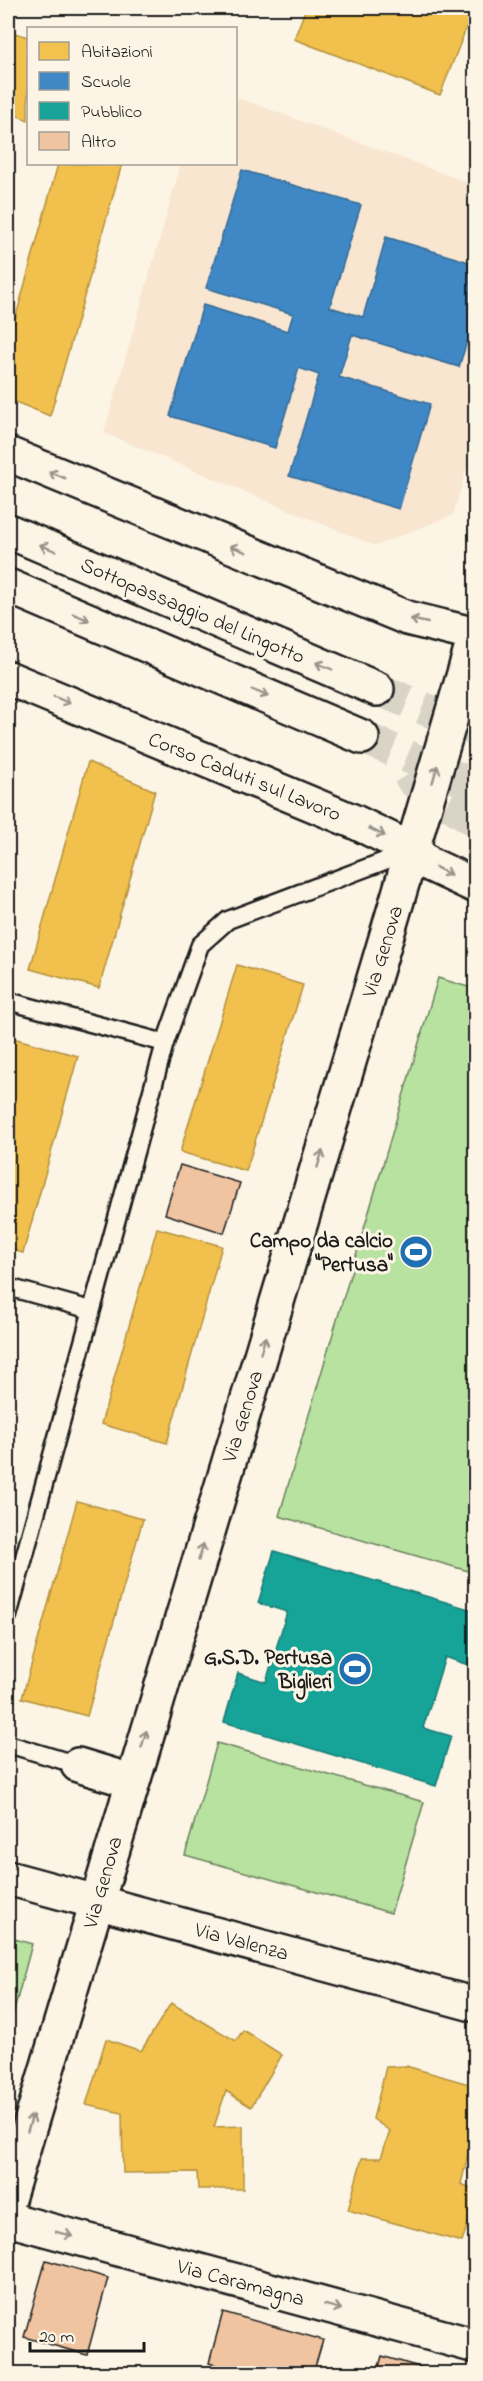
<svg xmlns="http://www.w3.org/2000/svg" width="483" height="2381" viewBox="0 0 483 2381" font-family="'Indie Flower',sans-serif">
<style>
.built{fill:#f9e6d1}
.green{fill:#b7e29f;stroke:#6a7f5e;stroke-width:1.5}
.homes{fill:#f2c14e;stroke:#b2903f;stroke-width:1.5}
.schools{fill:#3f88c5;stroke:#346892;stroke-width:1.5}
.public{fill:#17a398;stroke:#187a73;stroke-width:1.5}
.building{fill:#f1c4a1;stroke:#1c1c1c;stroke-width:1.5}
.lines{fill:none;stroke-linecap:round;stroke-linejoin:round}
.primary-tunnel{stroke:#dad4c7;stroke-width:33;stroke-dasharray:33 16;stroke-linecap:butt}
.service-casing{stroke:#1c1c1c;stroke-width:21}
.minor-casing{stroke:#1c1c1c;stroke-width:38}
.tertiary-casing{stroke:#1c1c1c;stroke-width:38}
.primary-casing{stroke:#1c1c1c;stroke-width:38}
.service{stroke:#fcf5e5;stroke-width:16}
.minor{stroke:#fcf5e5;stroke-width:33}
.tertiary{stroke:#fcf5e5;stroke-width:33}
.primary{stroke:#fcf5e5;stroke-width:33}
.oneway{stroke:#97938b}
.labels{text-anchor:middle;stroke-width:6;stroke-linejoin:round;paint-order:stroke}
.street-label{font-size:21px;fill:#1c1c1c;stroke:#fcf5e5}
.poi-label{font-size:21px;font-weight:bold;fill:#1c1c1c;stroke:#fcf5e5;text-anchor:end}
</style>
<rect width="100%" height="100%" fill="#fcf5e5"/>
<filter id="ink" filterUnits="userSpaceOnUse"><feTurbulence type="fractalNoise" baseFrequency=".0167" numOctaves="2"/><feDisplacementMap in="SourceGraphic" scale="12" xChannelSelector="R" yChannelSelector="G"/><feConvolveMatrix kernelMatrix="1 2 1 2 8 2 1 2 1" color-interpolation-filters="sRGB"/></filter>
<g filter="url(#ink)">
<polygon class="built" points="236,97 475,185 475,440 453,515 375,546 104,433 181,164 236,164"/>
<g class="green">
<polygon points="438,978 475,989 475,1573 279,1516"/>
<polygon points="217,1743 424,1802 391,1913 185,1855"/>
<polygon points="8,1937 32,1944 8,2033"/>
</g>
<g class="homes">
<polygon points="306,8 474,8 440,95 294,39"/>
<polygon points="8,31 28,37 28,120 8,112"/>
<polygon points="58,164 122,164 50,416 8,399 8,345"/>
<polygon points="88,762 155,791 99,988 30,969"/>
<polygon points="237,965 303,985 246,1171 180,1152"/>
<polygon points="13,1038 78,1056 23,1253 8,1249 8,1056"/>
<polygon points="157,1228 222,1246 167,1443 101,1424"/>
<polygon points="77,1501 143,1519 87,1716 22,1698"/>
<polygon points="171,2003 236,2041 243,2030 282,2055 251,2107 226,2091 214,2127 243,2126 243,2189 198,2189 197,2172 123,2173 122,2113 86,2105 106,2039 141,2051"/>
<polygon points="406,2066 476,2086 476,2147 470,2146 461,2184 476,2190 476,2199 462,2242 348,2210 362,2158 381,2158 390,2131 373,2119 386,2067"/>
</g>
<polygon class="schools" points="242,170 361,205 330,307 363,317 386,237 476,264 476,313 459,367 352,335 339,377 430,404 399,509 289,476 319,375 299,368 275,448 170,416 203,305 288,331 293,314 206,288"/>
<polygon class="public" points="274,1551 476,1611 476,1652 471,1666 445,1657 423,1728 451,1736 436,1786 224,1722 238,1673 266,1682 287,1612 258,1603"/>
<g class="building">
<polygon points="180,1165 240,1183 224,1233 165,1214"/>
<polygon points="46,2260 108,2278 87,2355 24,2337"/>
<polygon points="223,2312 323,2340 313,2374 246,2374 209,2363"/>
<polygon points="382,2356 443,2374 377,2374"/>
</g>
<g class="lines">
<g class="primary-tunnel">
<polyline points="377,689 476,730"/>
<polyline points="362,737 476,786"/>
<polyline points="409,774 413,781 476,821"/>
</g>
<defs>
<g id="service">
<polyline points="8,1001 165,1043 8,1616"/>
<polyline points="165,1043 200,945 228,920 411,851"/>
<polyline points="8,1287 91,1310"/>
<polyline points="8,1744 78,1765"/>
</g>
<g id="minor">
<polyline points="78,1765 131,1781"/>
<polyline points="8,1878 476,2005"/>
<polyline points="8,2219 476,2346"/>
</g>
<g id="tertiary">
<polyline points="8,454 407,618 476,635"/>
<polyline points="8,678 355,822 413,850 429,864 476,886"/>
<polyline points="8,2199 378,965 476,633"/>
</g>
<g id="primary">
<polyline points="8,531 377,689"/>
<polyline points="8,586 362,737"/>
</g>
</defs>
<use href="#service" class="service-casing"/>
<use href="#minor" class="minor-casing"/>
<use href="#tertiary" class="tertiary-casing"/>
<use href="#primary" class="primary-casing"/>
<use href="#service" class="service"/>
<use href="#minor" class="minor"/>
<use href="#tertiary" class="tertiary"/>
<use href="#primary" class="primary"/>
</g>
<defs><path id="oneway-shaft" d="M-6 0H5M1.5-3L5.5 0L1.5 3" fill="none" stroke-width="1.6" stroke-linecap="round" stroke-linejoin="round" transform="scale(1.5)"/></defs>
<g class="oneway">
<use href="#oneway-shaft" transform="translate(57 475) rotate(-158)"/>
<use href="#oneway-shaft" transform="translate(48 548) rotate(-157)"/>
<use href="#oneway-shaft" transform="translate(238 549) rotate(-158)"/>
<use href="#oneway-shaft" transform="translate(81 617) rotate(23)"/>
<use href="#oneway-shaft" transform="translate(419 621) rotate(-167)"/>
<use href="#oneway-shaft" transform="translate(324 666) rotate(-157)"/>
<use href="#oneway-shaft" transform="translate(260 693) rotate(23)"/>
<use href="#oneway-shaft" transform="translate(62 700) rotate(22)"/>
<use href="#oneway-shaft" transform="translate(435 774) rotate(-74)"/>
<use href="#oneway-shaft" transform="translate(377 832) rotate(26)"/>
<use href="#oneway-shaft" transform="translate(443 871) rotate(27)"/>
<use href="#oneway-shaft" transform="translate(320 1159) rotate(-73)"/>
<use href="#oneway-shaft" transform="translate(263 1345) rotate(-73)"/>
<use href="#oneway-shaft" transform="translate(201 1552) rotate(-73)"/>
<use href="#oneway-shaft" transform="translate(144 1739) rotate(-73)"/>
<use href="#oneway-shaft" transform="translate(30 2123) rotate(-73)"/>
<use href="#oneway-shaft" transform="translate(64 2234) rotate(15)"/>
<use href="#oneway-shaft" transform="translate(333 2307) rotate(15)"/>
</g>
</g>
<defs>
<symbol id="stadium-disc" viewBox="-11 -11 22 22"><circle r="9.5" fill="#1f6fb2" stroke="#fcf5e5"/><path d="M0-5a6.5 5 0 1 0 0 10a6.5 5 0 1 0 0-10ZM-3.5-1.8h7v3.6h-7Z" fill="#fff"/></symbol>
</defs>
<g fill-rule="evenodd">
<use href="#stadium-disc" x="397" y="1233" width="38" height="38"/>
<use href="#stadium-disc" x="336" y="1650" width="38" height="38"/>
</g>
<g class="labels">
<g class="street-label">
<text transform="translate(193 610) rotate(23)" y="7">Sottopassaggio del Lingotto</text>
<text transform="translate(245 776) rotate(22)" y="7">Corso Caduti sul Lavoro</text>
<text transform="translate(382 951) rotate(-73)" y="7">Via Genova</text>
<text transform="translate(242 1416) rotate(-73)" y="7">Via Genova</text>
<text transform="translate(102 1882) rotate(-74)" y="7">Via Genova</text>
<text transform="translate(242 1941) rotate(15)" y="7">Via Valenza</text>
<text transform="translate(241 2282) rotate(15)" y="7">Via Caramagna</text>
</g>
<g class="poi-label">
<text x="393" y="1247">Campo da calcio<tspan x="393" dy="24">"Pertusa"</tspan></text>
<text x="332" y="1664">G.S.D. Pertusa<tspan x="332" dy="24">Biglieri</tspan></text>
</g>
</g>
<rect width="483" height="2381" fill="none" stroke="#fcf5e5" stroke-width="30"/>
<rect x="15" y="15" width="453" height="2351" fill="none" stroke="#1c1c1c" stroke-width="2" filter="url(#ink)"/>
<rect x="27" y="27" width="210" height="138" fill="#fcf5e5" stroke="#a29e95" stroke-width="1.5"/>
<rect x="39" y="42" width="30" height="18" fill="#f2c14e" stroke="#a29e95" stroke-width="1.5"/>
<text x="81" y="57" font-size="18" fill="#1c1c1c">Abitazioni</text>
<rect x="39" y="72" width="30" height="18" fill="#3f88c5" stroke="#a29e95" stroke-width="1.5"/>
<text x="81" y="87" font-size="18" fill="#1c1c1c">Scuole</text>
<rect x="39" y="102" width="30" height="18" fill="#17a398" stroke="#a29e95" stroke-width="1.5"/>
<text x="81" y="117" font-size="18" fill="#1c1c1c">Pubblico</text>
<rect x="39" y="132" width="30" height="18" fill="#f1c4a1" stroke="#a29e95" stroke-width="1.5"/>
<text x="81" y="147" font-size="18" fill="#1c1c1c">Altro</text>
<path d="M30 2342v9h114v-9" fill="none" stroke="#1c1c1c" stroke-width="3"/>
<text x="39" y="2342" font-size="18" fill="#1c1c1c" stroke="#fcf5e5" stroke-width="4.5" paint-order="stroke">20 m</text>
</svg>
